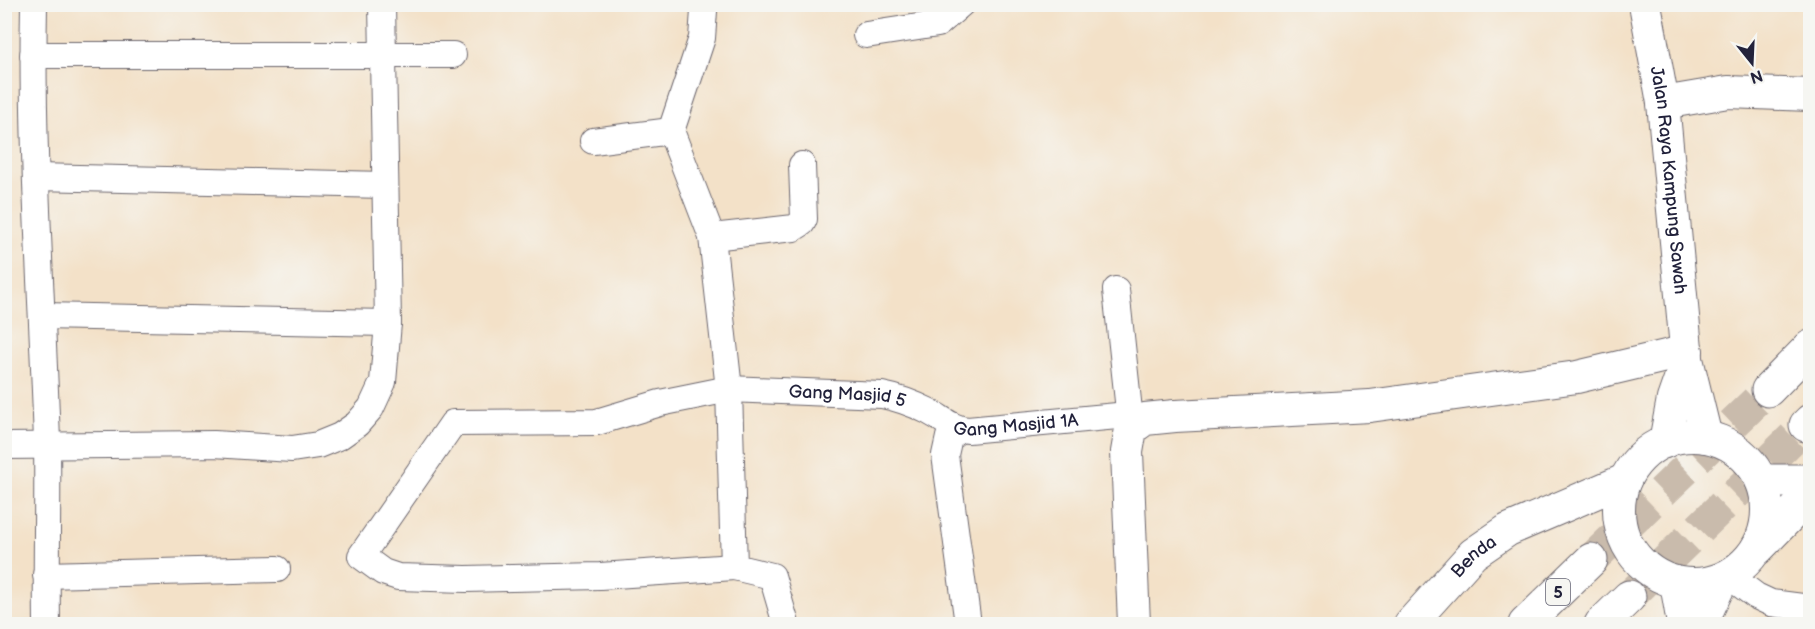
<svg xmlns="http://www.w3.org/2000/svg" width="1815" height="629" viewBox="0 0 1815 629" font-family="'Balsamiq Sans',sans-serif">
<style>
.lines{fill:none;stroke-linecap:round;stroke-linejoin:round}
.motorway-tunnel{stroke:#c9bbac;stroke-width:33;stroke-dasharray:33 16;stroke-linecap:butt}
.minor-casing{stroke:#6b656c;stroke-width:28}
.tertiary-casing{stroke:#6b656c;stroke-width:34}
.secondary-casing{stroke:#6b656c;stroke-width:35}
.motorway-casing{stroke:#6b656c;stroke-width:35}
.minor{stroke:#fff;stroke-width:26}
.tertiary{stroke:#fff;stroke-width:32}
.secondary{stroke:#fff;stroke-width:33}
.motorway{stroke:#fff;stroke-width:33}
.labels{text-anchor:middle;stroke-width:6;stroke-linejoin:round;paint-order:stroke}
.shield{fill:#f6f6f2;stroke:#626272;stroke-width:1.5}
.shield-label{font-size:16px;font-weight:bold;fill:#22223b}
.street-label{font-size:18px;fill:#22223b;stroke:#f6f6f2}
</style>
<rect width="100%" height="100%" fill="#f6f6f2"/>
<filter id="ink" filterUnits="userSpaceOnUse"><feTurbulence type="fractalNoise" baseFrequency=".0167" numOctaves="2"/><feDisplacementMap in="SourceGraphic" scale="12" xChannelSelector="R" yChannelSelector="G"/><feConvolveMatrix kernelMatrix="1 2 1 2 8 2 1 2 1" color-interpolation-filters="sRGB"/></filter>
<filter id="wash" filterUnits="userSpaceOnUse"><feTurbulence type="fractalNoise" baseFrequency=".008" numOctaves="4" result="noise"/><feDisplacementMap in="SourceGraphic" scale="24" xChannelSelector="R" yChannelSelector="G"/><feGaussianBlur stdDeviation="1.35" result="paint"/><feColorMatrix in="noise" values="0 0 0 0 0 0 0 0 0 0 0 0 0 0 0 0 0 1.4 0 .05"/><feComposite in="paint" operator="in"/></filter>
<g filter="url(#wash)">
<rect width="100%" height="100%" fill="#f3e1c8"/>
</g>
<g filter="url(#ink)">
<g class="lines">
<g class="motorway-tunnel">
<polyline points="1591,560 1768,390"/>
<polyline points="1629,597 1806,425"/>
</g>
<defs>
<g id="minor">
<path d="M34 4C31 150 42 296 47 442 48 503 46 564 47 624"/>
<polyline points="702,4 704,11 702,38 671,131 712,237 729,389 734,567 772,576 786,624"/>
<polyline points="866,35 938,24 961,4"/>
<polyline points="33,55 453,55"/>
<polyline points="593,141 671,131"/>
<polyline points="36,177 385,185"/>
<polyline points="712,237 794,228 802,223 804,219 802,165"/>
<polyline points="1116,290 1131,429"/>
<polyline points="42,316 388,323"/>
<polyline points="960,429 949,437 945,455 968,624"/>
<polyline points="4,446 214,444 292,449 318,445 340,436 357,424 371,408 383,382 388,323 382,4"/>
<path id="s1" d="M734 567 600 576 466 579 398 577 383 572 361 556 453 423 597 422 660 403 729 389 882 395C898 398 914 404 928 411 942 418 952 429 968 430L1128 415"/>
<polyline points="46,575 277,569"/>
<polyline points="1728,575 1756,596 1771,603 1810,608"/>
</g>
<g id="tertiary">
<path id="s2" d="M1645 4 1663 103 1687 359 1706 437"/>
<polyline points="1663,103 1728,92 1810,95"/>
<circle cx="1693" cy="510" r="74"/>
<polyline points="1665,442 1673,399 1687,359"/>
<polyline points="1676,583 1683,624"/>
<polyline points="1134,624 1127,452 1131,429 1145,419 1175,416 1370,406 1577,377 1687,351"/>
<path id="s3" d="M1410 624 1473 554 1508 530 1625 480"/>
<polyline points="1701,624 1723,578"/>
</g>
<g id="secondary">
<polyline points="1762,481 1810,481"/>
<polyline points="1757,549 1810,495"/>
</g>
<g id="motorway">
<polyline points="1768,390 1810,347"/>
<polyline points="1806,425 1810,421"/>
<polyline points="1525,624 1591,560"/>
<polyline points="1601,624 1629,597"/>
</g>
</defs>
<use href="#minor" class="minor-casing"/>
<use href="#tertiary" class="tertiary-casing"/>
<use href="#secondary" class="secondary-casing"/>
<use href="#motorway" class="motorway-casing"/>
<use href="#minor" class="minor"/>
<use href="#tertiary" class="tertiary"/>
<use href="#secondary" class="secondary"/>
<use href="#motorway" class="motorway"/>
</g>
</g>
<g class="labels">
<rect class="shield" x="1546" y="579" width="24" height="26" rx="4.5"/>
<g class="shield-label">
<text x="1558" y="598">5</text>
</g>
<g class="street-label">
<text dy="6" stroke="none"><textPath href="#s2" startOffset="178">Jalan Raya Kampung Sawah</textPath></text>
<text dy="6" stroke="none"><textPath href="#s1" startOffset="940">Gang Masjid 5</textPath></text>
<text dy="6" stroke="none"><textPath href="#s1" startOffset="1116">Gang Masjid 1A</textPath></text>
<text dy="6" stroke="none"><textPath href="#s3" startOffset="93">Benda</textPath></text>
</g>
</g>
<rect width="1815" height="629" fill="none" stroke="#f6f6f2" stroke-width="24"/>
<g transform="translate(1752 63) rotate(162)" stroke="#f6f6f2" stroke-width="4.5" paint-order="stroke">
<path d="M0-4.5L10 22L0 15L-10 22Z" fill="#22223b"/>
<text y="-9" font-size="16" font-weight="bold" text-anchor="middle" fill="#22223b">N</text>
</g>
</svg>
